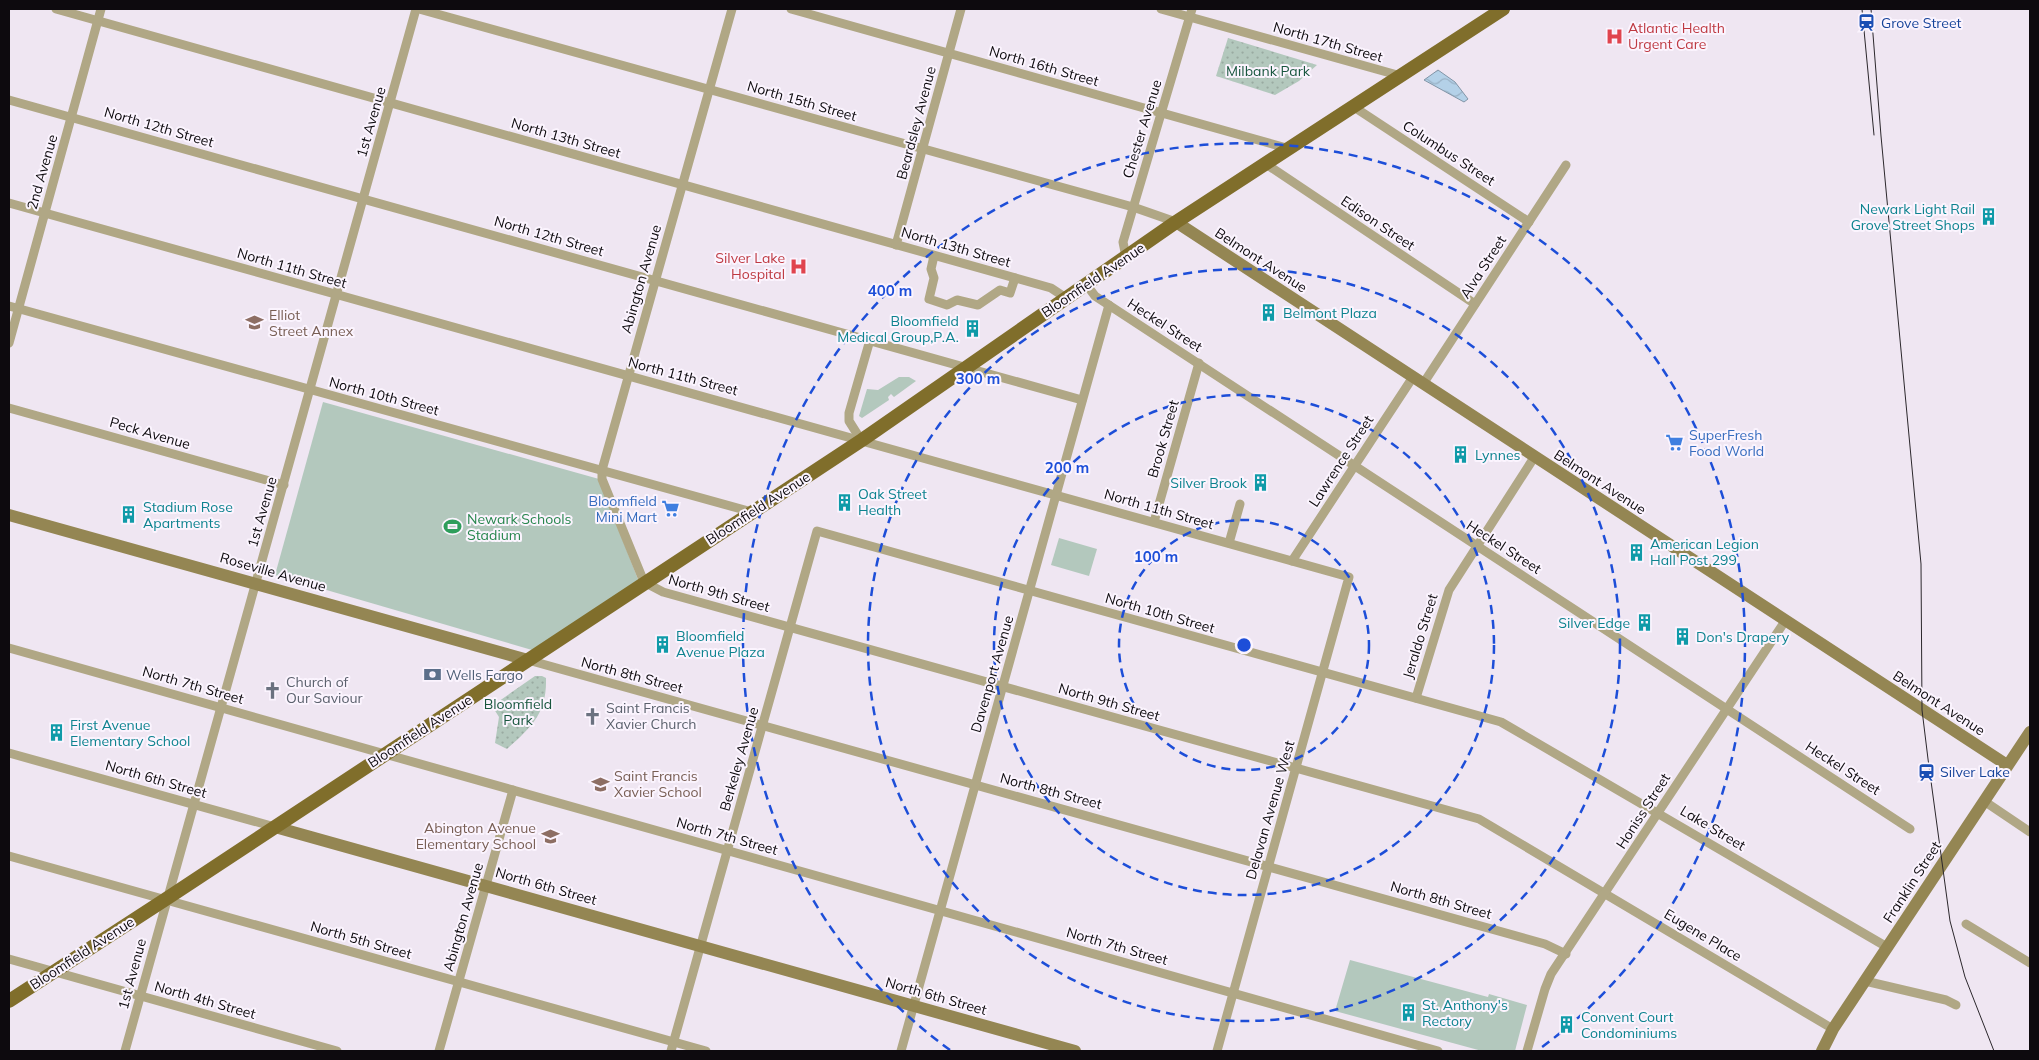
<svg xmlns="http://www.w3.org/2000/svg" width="2039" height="1060" viewBox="0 0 2039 1060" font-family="Mulish,sans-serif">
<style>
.grass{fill:#b3c8bd}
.park{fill:url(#park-dots)}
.water{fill:url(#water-waves);stroke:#8295a7}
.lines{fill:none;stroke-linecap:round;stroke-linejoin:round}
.street{stroke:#b0a785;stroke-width:9}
.secondary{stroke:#948653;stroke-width:12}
.primary{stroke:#806e2b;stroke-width:14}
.tram{stroke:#2b272c;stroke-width:1}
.ring{fill:none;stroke:#1d4ed8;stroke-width:2.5;stroke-dasharray:9 6}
.labels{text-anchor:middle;stroke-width:4;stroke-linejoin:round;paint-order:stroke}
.transit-label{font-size:14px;fill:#164399;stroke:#fbf4fe;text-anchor:start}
.health-label{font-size:14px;fill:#be3a42;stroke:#fbf4fe;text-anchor:start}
.street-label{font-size:14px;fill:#0d0a0e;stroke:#fbf4fe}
.park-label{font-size:14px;fill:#18563e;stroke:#fbf4fe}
.culture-label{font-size:14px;fill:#0d838f;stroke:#fbf4fe;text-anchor:start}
.education-label{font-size:14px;fill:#785e54;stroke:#fbf4fe;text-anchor:start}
.shop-label{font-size:14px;fill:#366cbe;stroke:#fbf4fe;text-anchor:start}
.leisure-label{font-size:14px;fill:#27864d;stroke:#fbf4fe;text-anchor:start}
.service-label{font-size:14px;fill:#4e5e75;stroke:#fbf4fe;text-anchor:start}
.worship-label{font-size:14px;fill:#5b616d;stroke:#fbf4fe;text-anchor:start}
.centre{fill:#1d4ed8;stroke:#fbf4fe;stroke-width:2.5}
.ring-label{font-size:15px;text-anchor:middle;font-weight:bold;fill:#1d4ed8;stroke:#fbf4fe;stroke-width:4;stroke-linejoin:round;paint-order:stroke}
</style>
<defs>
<pattern id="park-dots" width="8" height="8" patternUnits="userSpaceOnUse" patternTransform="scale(1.25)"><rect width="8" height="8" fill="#b3c8bd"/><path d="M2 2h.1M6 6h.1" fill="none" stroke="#99aaa1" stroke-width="1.8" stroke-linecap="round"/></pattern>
<pattern id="water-waves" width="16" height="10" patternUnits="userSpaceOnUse" patternTransform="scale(1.25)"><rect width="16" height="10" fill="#b4d1e8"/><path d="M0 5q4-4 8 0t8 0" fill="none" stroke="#9ab2c6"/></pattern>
</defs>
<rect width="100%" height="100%" fill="#efe6f2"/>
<g class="grass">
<polygon points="899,377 909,377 916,381 894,397 891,394 888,397 889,400 862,418 859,416 867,389 878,390"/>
<polygon points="323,402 599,479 639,582 532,650 275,575"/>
<polygon points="1059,538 1097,549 1089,576 1051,565"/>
<polygon points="1350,960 1488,997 1489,994 1527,1005 1515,1051 1482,1051 1335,1011"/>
</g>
<g class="park">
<polygon points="1228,38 1317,65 1299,81 1275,95 1216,76"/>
<path d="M535 676H542L546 678C547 714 531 727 507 749L495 743 499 717 492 706Z"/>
</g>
<polygon class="water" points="1438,70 1455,82 1468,99 1464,102 1424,80"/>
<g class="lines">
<g class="street">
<polyline points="56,9 1051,288 1066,298"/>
<polyline points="419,9 1133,207 1176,222"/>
<polyline points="732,9 602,470 602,479 644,582 663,592 1479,819 1833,1029"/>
<polyline points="791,9 1290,149"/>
<polyline points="1161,9 1401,76"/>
<polyline points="9,100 1082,400"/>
<polyline points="1354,107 1529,222"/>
<polyline points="1266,164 1475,304"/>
<polyline points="9,203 1349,577 1217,1051"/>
<polyline points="896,245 961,9"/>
<polyline points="934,256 931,269 934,278 929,299 947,305 957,300 978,305 1000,290 1010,293 1015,278"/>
<polyline points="1126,257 1123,242 1192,9"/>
<polyline points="1086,284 1095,296 1910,829"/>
<polyline points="9,306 752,512"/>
<polyline points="9,343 101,9"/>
<polyline points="1423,384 1566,165"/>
<polyline points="9,408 284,485"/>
<polyline points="861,440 849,421 849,413 870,340"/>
<polyline points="1154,522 1199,363"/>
<polyline points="1229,543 1240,504"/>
<polyline points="1292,561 1413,377"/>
<polyline points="9,648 1438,1051"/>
<polyline points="528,660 1545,944 1566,954"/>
<polyline points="1416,698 1449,590 1535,456"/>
<polyline points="9,753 275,827"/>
<polyline points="1984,801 2030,832"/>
<polyline points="9,856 706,1051"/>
<polyline points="1966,924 2030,963"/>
<polyline points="9,959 337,1051"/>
<polyline points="1865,981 1946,1000 1956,1005"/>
<polyline points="125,1051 416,9"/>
<polyline points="439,1051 513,790"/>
<polyline points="671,1051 817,531 1501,722 1887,947"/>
<polyline points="901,1051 1109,305"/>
<polyline points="1527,1051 1545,989 1551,974 1785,621"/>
</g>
<g class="secondary">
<polyline points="1176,222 2007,765"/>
<polyline points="9,515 528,660"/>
<polyline points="275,827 1075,1051"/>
<polyline points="1822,1051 1833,1029 2030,732"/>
</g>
<polyline class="primary" points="9,1001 166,899 862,440 1176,222 1503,9"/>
<g class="tram">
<polyline points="1862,9 1874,135"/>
<polyline points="1871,9 1881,136 1921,564 1922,710 1928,759 1950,921 1965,977 1994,1051"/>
</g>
</g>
<g class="ring">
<circle cx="1244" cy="645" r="125"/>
<circle cx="1244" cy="645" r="250"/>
<circle cx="1244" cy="645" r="376"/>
<path d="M950 1050A501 501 0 1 1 1538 1050"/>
</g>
<defs>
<symbol id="station-bare" viewBox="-9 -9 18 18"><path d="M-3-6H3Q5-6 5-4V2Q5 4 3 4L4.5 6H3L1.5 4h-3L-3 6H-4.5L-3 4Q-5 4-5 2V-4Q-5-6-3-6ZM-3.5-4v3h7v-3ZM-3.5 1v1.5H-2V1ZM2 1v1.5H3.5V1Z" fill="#1a4fb4" stroke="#fbf4fe" stroke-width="2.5" paint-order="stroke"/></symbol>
<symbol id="hospital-bare" viewBox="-9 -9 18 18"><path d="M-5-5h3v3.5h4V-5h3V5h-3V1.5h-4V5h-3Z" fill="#e0444e" stroke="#fbf4fe" stroke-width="2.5" paint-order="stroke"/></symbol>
<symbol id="building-bare" viewBox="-9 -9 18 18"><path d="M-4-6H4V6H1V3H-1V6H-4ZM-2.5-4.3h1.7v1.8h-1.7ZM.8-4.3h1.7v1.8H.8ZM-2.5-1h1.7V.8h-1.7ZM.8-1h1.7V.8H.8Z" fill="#0f9aa8" stroke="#fbf4fe" stroke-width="2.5" paint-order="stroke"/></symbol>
<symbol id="school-bare" viewBox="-9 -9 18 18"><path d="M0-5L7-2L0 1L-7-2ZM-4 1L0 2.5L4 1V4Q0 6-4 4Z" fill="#8d6e63" stroke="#fbf4fe" stroke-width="2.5" paint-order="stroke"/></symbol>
<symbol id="supermarket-bare" viewBox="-9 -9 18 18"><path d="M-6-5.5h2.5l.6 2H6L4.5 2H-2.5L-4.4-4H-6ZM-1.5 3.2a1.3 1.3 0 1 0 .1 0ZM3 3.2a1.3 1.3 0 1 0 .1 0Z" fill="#3f7fe0" stroke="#fbf4fe" stroke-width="2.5" paint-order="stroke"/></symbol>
<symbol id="stadium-bare" viewBox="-9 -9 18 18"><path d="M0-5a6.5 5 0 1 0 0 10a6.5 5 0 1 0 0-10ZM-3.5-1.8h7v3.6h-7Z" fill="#2e9e5b" stroke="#fbf4fe" stroke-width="2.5" paint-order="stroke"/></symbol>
<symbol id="bank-bare" viewBox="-9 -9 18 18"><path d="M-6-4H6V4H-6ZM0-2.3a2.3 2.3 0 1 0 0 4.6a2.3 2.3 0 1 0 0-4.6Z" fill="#5c6f8a" stroke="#fbf4fe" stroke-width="2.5" paint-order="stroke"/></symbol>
<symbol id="church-bare" viewBox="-9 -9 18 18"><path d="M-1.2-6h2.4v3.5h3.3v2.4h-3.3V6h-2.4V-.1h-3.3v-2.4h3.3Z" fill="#6b7280" stroke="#fbf4fe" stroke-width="2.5" paint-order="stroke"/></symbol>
</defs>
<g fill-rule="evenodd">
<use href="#station-bare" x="1854" y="10" width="25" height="25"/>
<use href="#hospital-bare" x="1602" y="24" width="25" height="25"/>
<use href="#building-bare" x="1976" y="204" width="25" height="25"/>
<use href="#hospital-bare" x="786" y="254" width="25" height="25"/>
<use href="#building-bare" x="1256" y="300" width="25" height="25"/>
<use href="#school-bare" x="242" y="310" width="25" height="25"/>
<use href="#building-bare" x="960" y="316" width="25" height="25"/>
<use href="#supermarket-bare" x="1662" y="430" width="25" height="25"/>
<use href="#building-bare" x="1448" y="442" width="25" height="25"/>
<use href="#building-bare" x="1248" y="470" width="25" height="25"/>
<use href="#building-bare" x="832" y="490" width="25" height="25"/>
<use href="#supermarket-bare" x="658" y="496" width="25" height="25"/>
<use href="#building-bare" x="116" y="502" width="25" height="25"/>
<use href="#stadium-bare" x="440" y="514" width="25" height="25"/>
<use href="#building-bare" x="1624" y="540" width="25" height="25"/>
<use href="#building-bare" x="1632" y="610" width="25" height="25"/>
<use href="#building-bare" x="1670" y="624" width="25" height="25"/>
<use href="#building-bare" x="650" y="632" width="25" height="25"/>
<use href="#bank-bare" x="420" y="662" width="25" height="25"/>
<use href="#church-bare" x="260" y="678" width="25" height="25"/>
<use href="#church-bare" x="580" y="704" width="25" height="25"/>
<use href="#building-bare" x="44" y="720" width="25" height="25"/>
<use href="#station-bare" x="1914" y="760" width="25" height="25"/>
<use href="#school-bare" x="588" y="772" width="25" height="25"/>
<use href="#school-bare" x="538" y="824" width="25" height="25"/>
<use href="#building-bare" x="1396" y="1000" width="25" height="25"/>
<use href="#building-bare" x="1554" y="1012" width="25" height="25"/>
</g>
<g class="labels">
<g class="transit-label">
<text x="1881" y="28">Grove Street</text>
<text x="1940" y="777">Silver Lake</text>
</g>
<g class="health-label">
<text x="1628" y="33">Atlantic Health<tspan x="1628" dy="16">Urgent Care</tspan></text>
<text x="785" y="263" text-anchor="end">Silver Lake<tspan x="785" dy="16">Hospital</tspan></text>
</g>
<g class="street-label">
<text transform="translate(1328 42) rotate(16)" y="5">North 17th Street</text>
<text transform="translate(1044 66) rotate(16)" y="5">North 16th Street</text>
<text transform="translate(802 101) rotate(16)" y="5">North 15th Street</text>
<text transform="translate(371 122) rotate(-74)" y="5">1st Avenue</text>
<text transform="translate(916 123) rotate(-75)" y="5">Beardsley Avenue</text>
<text transform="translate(159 127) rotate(16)" y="5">North 12th Street</text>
<text transform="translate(1142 129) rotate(-73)" y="5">Chester Avenue</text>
<text transform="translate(566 138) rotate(16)" y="5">North 13th Street</text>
<text transform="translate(1449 153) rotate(33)" y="5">Columbus Street</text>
<text transform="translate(42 172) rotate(-74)" y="5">2nd Avenue</text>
<text transform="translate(1378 223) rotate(34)" y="5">Edison Street</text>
<text transform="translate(549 236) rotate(16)" y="5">North 12th Street</text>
<text transform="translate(956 247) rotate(16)" y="5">North 13th Street</text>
<text transform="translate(1261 260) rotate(33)" y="5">Belmont Avenue</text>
<text transform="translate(1483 267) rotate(-57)" y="5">Alva Street</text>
<text transform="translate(292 268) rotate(16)" y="5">North 11th Street</text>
<text transform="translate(641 279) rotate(-74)" y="5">Abington Avenue</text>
<text transform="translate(1093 280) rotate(-34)" y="5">Bloomfield Avenue</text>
<text transform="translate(1165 325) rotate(33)" y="5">Heckel Street</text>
<text transform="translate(683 376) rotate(15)" y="5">North 11th Street</text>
<text transform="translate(384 396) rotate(15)" y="5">North 10th Street</text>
<text transform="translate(150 433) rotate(16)" y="5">Peck Avenue</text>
<text transform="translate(1163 439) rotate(-74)" y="5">Brook Street</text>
<text transform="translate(1341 461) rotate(-57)" y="5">Lawrence Street</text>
<text transform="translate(1600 482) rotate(33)" y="5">Belmont Avenue</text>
<text transform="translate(758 508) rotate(-33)" y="5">Bloomfield Avenue</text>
<text transform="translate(1159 509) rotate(16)" y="5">North 11th Street</text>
<text transform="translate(262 512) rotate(-74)" y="5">1st Avenue</text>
<text transform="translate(1504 547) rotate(33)" y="5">Heckel Street</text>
<text transform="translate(273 572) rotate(16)" y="5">Roseville Avenue</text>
<text transform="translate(719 593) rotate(16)" y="5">North 9th Street</text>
<text transform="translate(1160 613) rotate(16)" y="5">North 10th Street</text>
<text transform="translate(1420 636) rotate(-73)" y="5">Jeraldo Street</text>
<text transform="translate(992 674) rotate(-74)" y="5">Davenport Avenue</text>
<text transform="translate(632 675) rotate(15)" y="5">North 8th Street</text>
<text transform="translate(193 685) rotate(16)" y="5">North 7th Street</text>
<text transform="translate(1109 702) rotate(16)" y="5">North 9th Street</text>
<text transform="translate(1939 703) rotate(33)" y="5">Belmont Avenue</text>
<text transform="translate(420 731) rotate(-33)" y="5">Bloomfield Avenue</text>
<text transform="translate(739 759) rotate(-74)" y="5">Berkeley Avenue</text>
<text transform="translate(1843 768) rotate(33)" y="5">Heckel Street</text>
<text transform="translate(156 779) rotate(16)" y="5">North 6th Street</text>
<text transform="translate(1051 791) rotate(15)" y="5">North 8th Street</text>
<text transform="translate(1270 810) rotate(-74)" y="5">Delavan Avenue West</text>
<text transform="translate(1643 811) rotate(-57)" y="5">Honiss Street</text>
<text transform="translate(1713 828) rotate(31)" y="5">Lake Street</text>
<text transform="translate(727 836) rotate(16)" y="5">North 7th Street</text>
<text transform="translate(1912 882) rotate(-57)" y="5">Franklin Street</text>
<text transform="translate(546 886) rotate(16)" y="5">North 6th Street</text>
<text transform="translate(1441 900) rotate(16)" y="5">North 8th Street</text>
<text transform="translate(463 917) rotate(-74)" y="5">Abington Avenue</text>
<text transform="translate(1703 935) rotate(31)" y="5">Eugene Place</text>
<text transform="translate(361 940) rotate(16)" y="5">North 5th Street</text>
<text transform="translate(1117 946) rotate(16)" y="5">North 7th Street</text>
<text transform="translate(82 953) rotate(-33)" y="5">Bloomfield Avenue</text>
<text transform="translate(132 974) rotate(-75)" y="5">1st Avenue</text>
<text transform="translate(936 996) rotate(16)" y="5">North 6th Street</text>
<text transform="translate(205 1000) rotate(16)" y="5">North 4th Street</text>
</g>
<g class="park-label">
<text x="1268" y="76">Milbank Park</text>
<text x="518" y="709">Bloomfield<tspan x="518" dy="16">Park</tspan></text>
</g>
<g class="culture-label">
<text x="1975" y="214" text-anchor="end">Newark Light Rail<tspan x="1975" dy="16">Grove Street Shops</tspan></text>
<text x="1283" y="318">Belmont Plaza</text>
<text x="959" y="326" text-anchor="end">Bloomfield<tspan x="959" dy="16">Medical Group,P.A.</tspan></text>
<text x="1475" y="460">Lynnes</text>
<text x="1247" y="488" text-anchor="end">Silver Brook</text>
<text x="858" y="499">Oak Street<tspan x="858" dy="16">Health</tspan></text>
<text x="143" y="512">Stadium Rose<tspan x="143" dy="16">Apartments</tspan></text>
<text x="1650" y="549">American Legion<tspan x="1650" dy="16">Hall Post 299</tspan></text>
<text x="1630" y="628" text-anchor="end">Silver Edge</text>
<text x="676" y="641">Bloomfield<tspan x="676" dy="16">Avenue Plaza</tspan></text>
<text x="1696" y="642">Don's Drapery</text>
<text x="70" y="730">First Avenue<tspan x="70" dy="16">Elementary School</tspan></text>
<text x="1422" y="1010">St. Anthony's<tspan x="1422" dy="16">Rectory</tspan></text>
<text x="1581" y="1022">Convent Court<tspan x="1581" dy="16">Condominiums</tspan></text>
</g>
<g class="education-label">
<text x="269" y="320">Elliot<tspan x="269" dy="16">Street Annex</tspan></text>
<text x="614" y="781">Saint Francis<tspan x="614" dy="16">Xavier School</tspan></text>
<text x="536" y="833" text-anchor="end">Abington Avenue<tspan x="536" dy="16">Elementary School</tspan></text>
</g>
<g class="shop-label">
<text x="1689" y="440">SuperFresh<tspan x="1689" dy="16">Food World</tspan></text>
<text x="657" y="506" text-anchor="end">Bloomfield<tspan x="657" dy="16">Mini Mart</tspan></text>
</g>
<g class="leisure-label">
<text x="467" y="524">Newark Schools<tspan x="467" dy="16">Stadium</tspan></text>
</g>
<g class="service-label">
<text x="446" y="680">Wells Fargo</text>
</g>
<g class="worship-label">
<text x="286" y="687">Church of<tspan x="286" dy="16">Our Saviour</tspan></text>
<text x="606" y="713">Saint Francis<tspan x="606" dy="16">Xavier Church</tspan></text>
</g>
</g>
<circle cx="1244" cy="645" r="8" class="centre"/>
<g class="ring-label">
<text x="890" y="296">400 m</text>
<text x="978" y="384">300 m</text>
<text x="1067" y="473">200 m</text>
<text x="1156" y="562">100 m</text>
</g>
<rect width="2039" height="1060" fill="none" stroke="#0d0a0e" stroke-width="20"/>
</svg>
